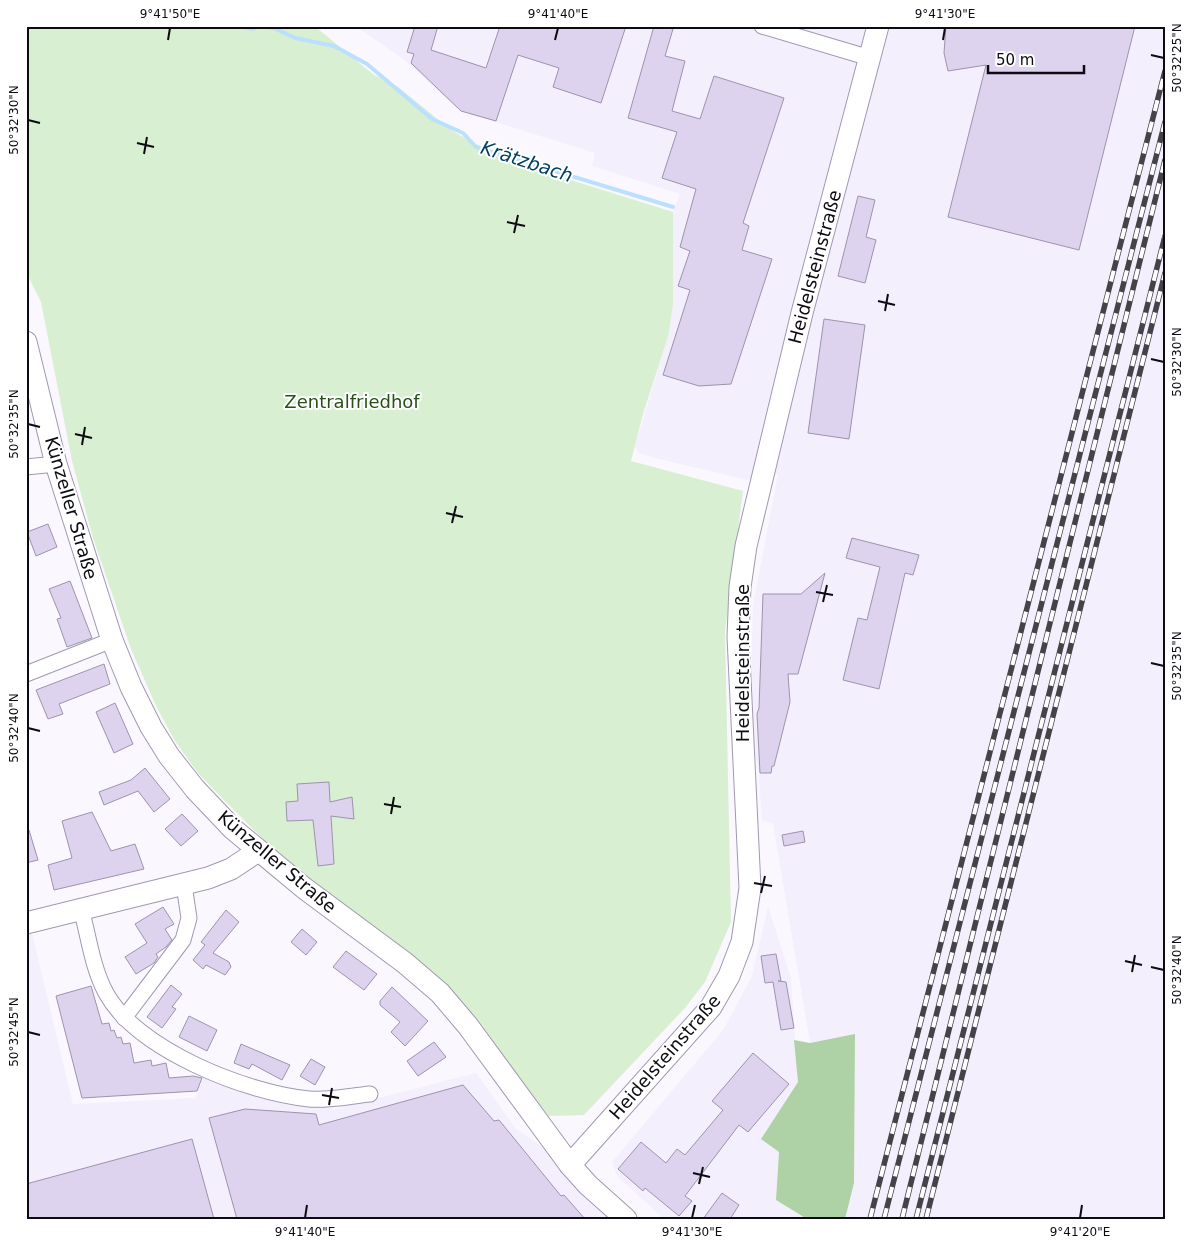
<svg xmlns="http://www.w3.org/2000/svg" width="1191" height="1245" viewBox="0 0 1191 1245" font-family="'DejaVu Sans',sans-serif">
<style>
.built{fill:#f4effd}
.green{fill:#d8efd2}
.forest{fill:#aed1a5}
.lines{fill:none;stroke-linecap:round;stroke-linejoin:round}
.stream{stroke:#bae0fd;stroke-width:4}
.building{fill:#ddd3ee;stroke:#9c93ac}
.street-casing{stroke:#a198b1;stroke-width:17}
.secondary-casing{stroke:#a198b1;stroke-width:23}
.street{stroke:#fff;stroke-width:15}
.secondary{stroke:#fff;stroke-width:21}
.rail-casing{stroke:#45434a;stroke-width:5.5}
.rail{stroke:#fff;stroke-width:4;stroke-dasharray:11;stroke-linecap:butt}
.ticks{fill:none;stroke:#0d0a12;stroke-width:2}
.labels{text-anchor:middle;stroke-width:4;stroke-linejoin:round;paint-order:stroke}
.street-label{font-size:18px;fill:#0d0a12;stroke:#fff}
.park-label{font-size:18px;fill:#255117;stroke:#fff}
.water-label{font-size:19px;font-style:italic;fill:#024062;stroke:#fff}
.neatline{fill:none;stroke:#0d0a12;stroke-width:2}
.ticks-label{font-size:12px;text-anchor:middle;fill:#0d0a12}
</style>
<rect width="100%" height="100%" fill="#faf8fe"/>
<g class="built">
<polygon points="355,26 1165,26 1165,1219 845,1219 854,1183 855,1035 810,1043 773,824 762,821 759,778 750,715 753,605 778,474 747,480 655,458 638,453 635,446 668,337 673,305 673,212 680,194 592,166 595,153 460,111 402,58"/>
<polygon points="768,906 791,978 798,1082 761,1139 779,1151 776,1200 807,1219 664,1219 617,1176 612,1162 723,1030 752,976"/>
<polygon points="32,933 73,1104 195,1098 204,1077 278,1102 335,1109 476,1073 516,1129 570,1165 626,1219 26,1219 26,935"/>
</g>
<polygon class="green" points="26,26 317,28 374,75 397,86 451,130 501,158 673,212 673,305 668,337 643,414 631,461 743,491 725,632 731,922 705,982 685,1008 584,1115 549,1116 504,1062 327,896 277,853 220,796 198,773 175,741 157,708 131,649 93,538 72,461 41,302 26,272"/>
<polygon class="forest" points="855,1034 854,1183 845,1219 807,1219 776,1200 779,1152 761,1139 798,1082 794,1040 810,1043"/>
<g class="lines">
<g class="stream">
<polyline points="238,26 253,29 257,26"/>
<polyline points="262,26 274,28 295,38 334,46 367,64 432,119 463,133 476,147 673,207"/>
</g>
</g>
<g class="building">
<polygon points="415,26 438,26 431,50 486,68 500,26 626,26 601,103 553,87 559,68 518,55 496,121 461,111 411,63 414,54 407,52"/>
<polygon points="654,26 673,29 665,56 685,61 672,111 700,119 714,76 784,98 743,223 749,226 742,250 772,259 731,384 699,386 663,375 690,290 678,286 690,251 680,247 696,189 662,178 677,132 628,118"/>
<polygon points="946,26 1135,26 1079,250 948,217 986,65 948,71 944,53"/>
<polygon points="858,196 875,200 866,237 876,240 865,283 838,276"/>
<polygon points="824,319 865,325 849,439 808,433"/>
<polygon points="48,524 57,547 36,556 27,532"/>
<polygon points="852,538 919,555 913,575 905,573 879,689 843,680 858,618 867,620 880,567 846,558"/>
<polygon points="825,573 798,674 788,674 790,702 774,766 772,766 771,773 760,773 757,714 759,708 763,594 801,594"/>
<polygon points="70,581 92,638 67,647 57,619 61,618 49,589"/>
<polygon points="104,664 110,684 59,704 63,714 48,719 36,690"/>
<polygon points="115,703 133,744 114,753 96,712"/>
<polygon points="145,768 170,799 154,812 138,791 104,805 99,792 131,780"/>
<polygon points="329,782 330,802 352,797 354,819 331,816 334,864 318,866 313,820 287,821 286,802 298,801 297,784"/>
<polygon points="92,812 111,851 135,844 144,869 54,890 48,865 72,858 62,821"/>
<polygon points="182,814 198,831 181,846 165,829"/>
<polygon points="29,830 38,860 26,863 26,831"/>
<polygon points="803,831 805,842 784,846 782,835"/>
<polygon points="163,907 174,924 165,929 172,940 166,947 156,954 158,957 154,963 136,974 125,957 147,943 135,924"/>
<polygon points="226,910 239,922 213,953 229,962 231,967 225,975 206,965 203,969 193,960 205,945 201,942"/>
<polygon points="302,929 317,942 306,955 291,942"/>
<polygon points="346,951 377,974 364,990 333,967"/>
<polygon points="776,954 781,981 778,981 786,982 794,1028 781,1030 773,982 765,983 761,956"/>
<polygon points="171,985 182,994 172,1007 176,1009 162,1028 147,1017"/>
<polygon points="91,986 102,1024 109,1023 111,1031 114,1030 117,1038 121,1037 123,1044 130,1043 134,1063 151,1060 152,1066 166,1063 169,1078 193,1076 202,1078 197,1091 82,1098 56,996"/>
<polygon points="392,987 428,1021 405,1046 391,1032 400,1022 380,1005 380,1001"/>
<polygon points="189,1016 217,1030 207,1051 179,1037"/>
<polygon points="434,1042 446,1057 418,1076 407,1061"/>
<polygon points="241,1044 290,1065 282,1080 252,1064 249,1069 234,1063"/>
<polygon points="753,1053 789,1084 748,1132 739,1125 685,1196 692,1201 679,1216 645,1188 643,1191 618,1169 641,1142 666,1163 677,1149 685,1155 723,1110 712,1101"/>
<polygon points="311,1059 325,1067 315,1085 300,1076"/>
<polygon points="463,1085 494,1121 499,1120 561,1196 564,1195 585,1219 237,1219 209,1118 245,1109 316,1114 319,1125"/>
<polygon points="192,1139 214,1219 26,1219 26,1184"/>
<polygon points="722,1193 739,1205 730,1219 703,1219"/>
</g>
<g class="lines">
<defs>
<g id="street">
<polyline points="762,26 870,58"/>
<polyline points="26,467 56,464"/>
<polyline points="26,674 112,640"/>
<path d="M81 909C89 937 92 967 106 993 137 1050 247 1093 309 1099 329 1101 350 1096 370 1094"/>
<polyline points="124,1018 183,940 189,918 184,885"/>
</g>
<g id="secondary">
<polyline points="26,342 56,464 112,640 131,687 151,727 169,756 195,789 233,829 304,888 405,963 440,993 468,1026 570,1165 588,1185 626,1219"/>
<polyline points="26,923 208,878 231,869 258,851"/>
<polyline points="570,1165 711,1007 729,976 742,942 750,888 738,637 740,587 746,546 802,313 878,26"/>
</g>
</defs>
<use href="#street" class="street-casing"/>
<use href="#secondary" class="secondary-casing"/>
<use href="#street" class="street"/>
<use href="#secondary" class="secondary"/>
<defs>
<g id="rail">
<polyline points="870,1219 1165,71"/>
<polyline points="884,1219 1165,122"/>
<polyline points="902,1219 1165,160"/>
<polyline points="916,1219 1165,236"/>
<polyline points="926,1219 1165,273"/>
</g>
</defs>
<use href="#rail" class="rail-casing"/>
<use href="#rail" class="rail"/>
</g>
<path class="ticks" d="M168 40 170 28M555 40 558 28M943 40 945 28M1151 55 1164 58M28 120 40 123M137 143 154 147M144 154 147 137M507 222 525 226M514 233 518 215M878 301 895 305M885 311 888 294M1151 359 1164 362M28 424 40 427M75 434 92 438M82 445 85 427M446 513 463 517M452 523 456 506M816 592 833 595M823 602 827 585M1151 663 1164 666M28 728 40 731M384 804 401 807M391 814 394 797M754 883 772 886M761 893 765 876M1125 961 1142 965M1151 967 1164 970M1132 972 1135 955M28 1032 40 1035M322 1095 339 1098M329 1105 332 1088M693 1173 710 1177M699 1184 703 1167M305 1218 307 1205M692 1218 695 1205M1080 1218 1082 1205"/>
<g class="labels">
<g class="street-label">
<text transform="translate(815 267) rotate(-75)" y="6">Heidelsteinstraße</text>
<text transform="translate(71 508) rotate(74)" y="6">Künzeller Straße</text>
<text transform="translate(743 663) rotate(-90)" y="6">Heidelsteinstraße</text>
<text transform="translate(277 862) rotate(40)" y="6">Künzeller Straße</text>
<text transform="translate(665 1057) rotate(-49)" y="6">Heidelsteinstraße</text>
</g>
<g class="park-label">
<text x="352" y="408">Zentralfriedhof</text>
</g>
<g class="water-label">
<text transform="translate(527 161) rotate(18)" y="7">Krätzbach</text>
</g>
</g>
<rect width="1191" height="1245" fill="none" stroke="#ffffff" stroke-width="55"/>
<path d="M988 65v8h96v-8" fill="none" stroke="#0d0a12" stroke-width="2.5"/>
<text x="996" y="65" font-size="15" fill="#0d0a12" stroke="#ffffff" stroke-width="4" paint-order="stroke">50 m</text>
<rect x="28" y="28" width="1136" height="1190" class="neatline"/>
<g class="ticks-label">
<text x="170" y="18">9°41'50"E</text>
<text x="558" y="18">9°41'40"E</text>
<text x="945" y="18">9°41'30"E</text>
<text transform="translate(1177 58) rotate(-90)" y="4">50°32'25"N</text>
<text transform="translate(14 120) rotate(-90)" y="4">50°32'30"N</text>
<text transform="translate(1177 362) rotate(-90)" y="4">50°32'30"N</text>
<text transform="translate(14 424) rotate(-90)" y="4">50°32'35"N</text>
<text transform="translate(1177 666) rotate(-90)" y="4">50°32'35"N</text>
<text transform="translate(14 728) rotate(-90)" y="4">50°32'40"N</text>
<text transform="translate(1177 970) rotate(-90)" y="4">50°32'40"N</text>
<text transform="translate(14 1032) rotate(-90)" y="4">50°32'45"N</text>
<text x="305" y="1236">9°41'40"E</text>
<text x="692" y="1236">9°41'30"E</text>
<text x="1080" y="1236">9°41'20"E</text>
</g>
</svg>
